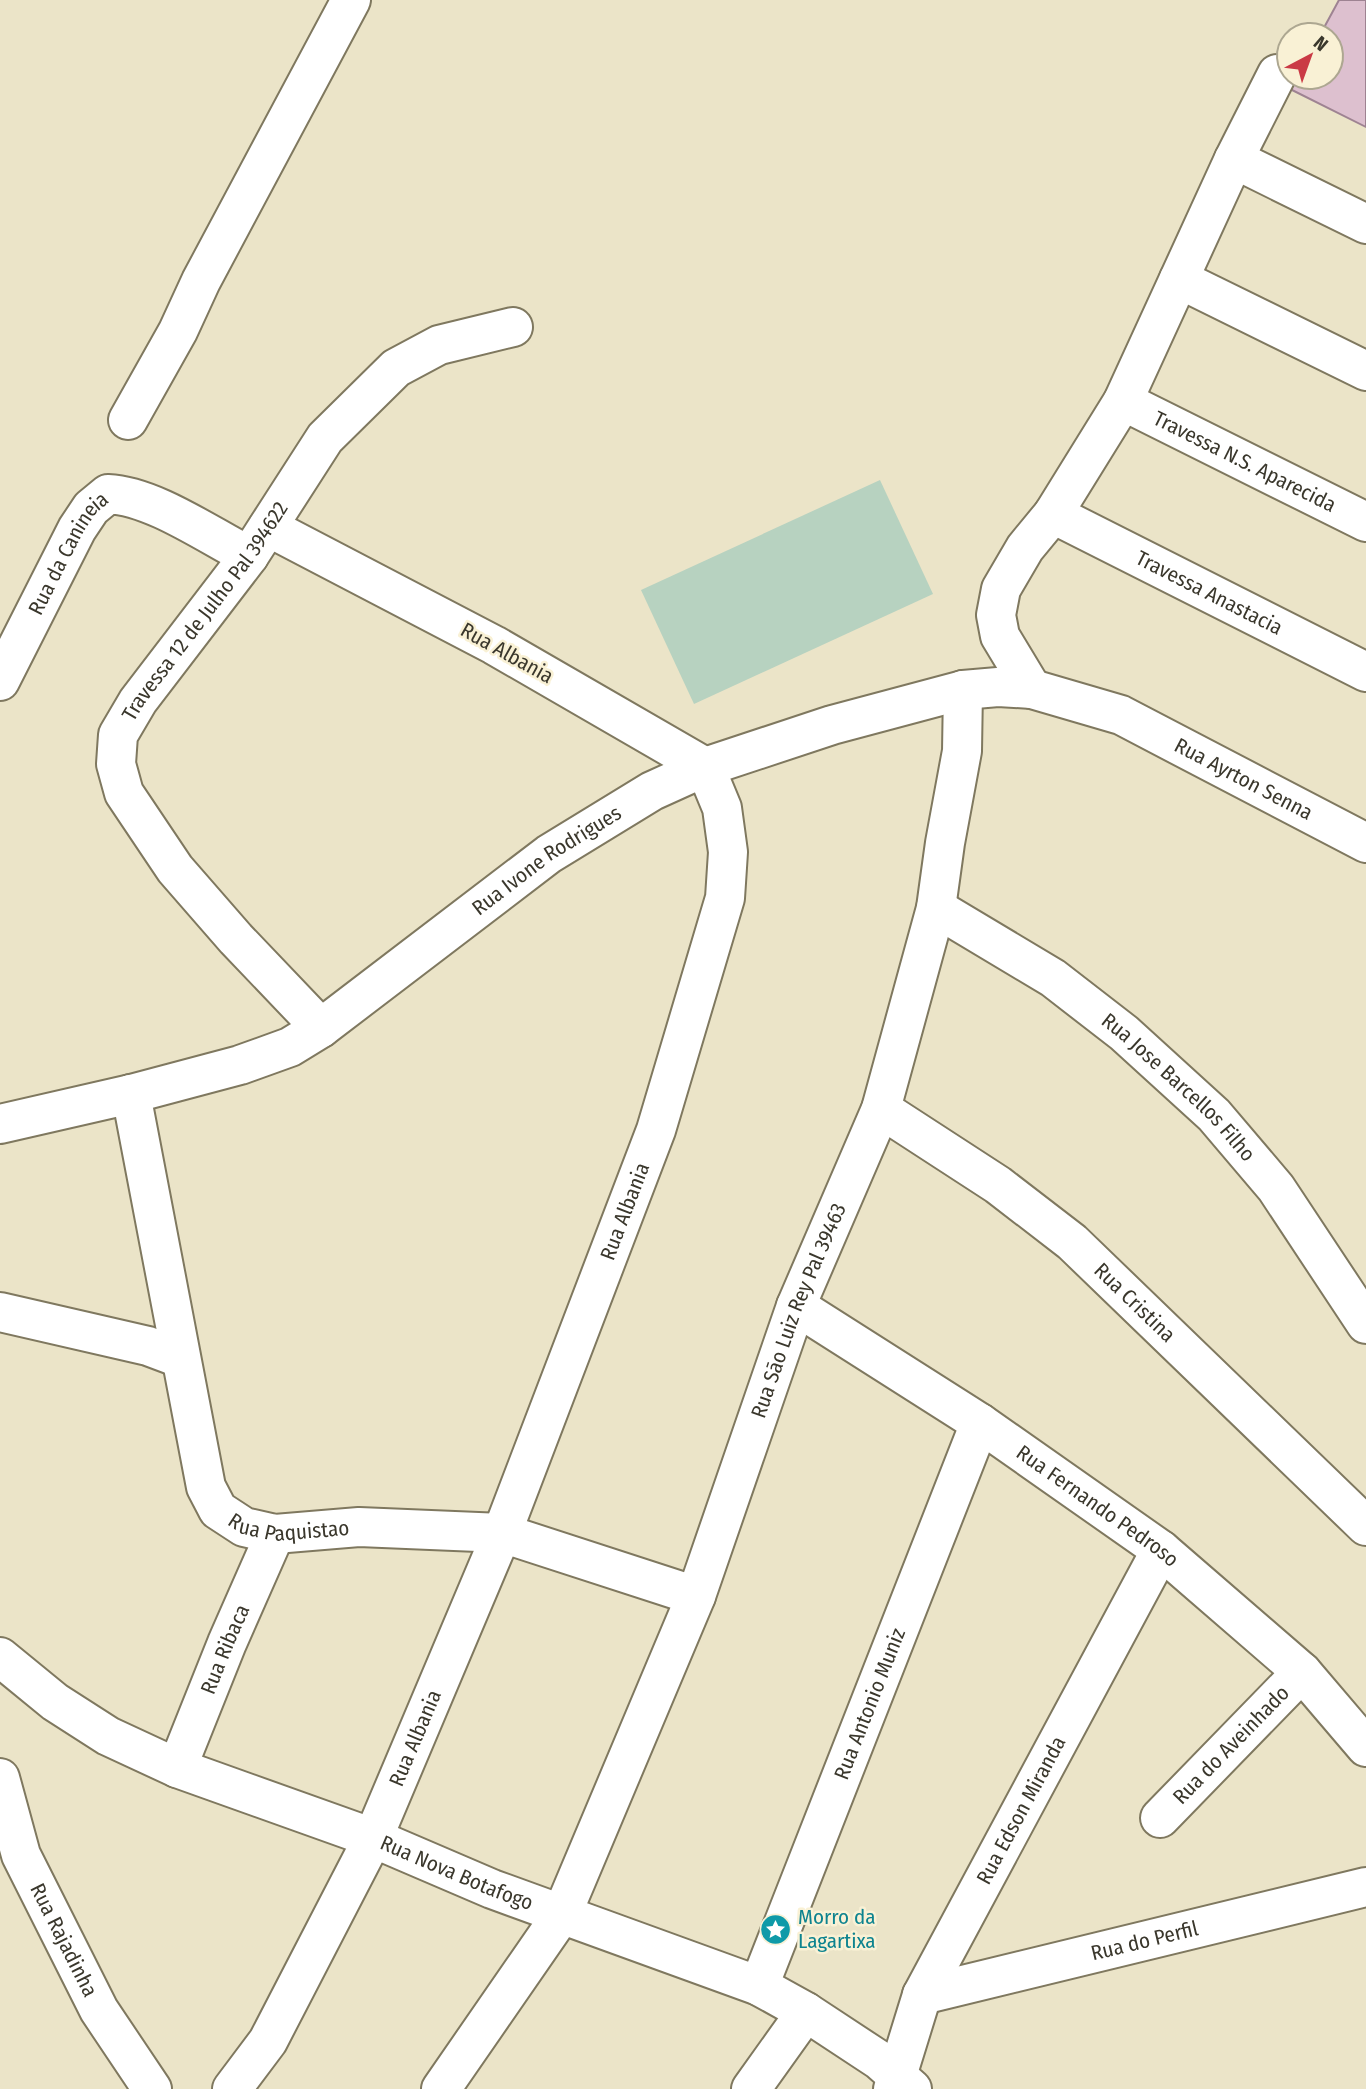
<svg xmlns="http://www.w3.org/2000/svg" width="1366" height="2089" viewBox="0 0 1366 2089" font-family="'Fira Sans Condensed',sans-serif">
<style>
.green{fill:#b7d2c0}
.building{fill:#ddc0cf;stroke:#9e8392;stroke-width:2}
.lines{fill:none;stroke-linecap:round;stroke-linejoin:round}
.minor-casing{stroke:#7f785f;stroke-width:42}
.minor{stroke:#fff;stroke-width:38}
.labels{text-anchor:middle;stroke-width:5;stroke-linejoin:round;paint-order:stroke}
.street-label{font-size:21px;fill:#3a372c;stroke:#f9f1d5}
.culture-label{font-size:21px;fill:#0d838f;stroke:#f9f1d5;text-anchor:start}
</style>
<rect width="100%" height="100%" fill="#ebe4c8"/>
<polygon class="green" points="880,480 933,594 694,704 641,590"/>
<polygon class="building" points="1339,0 1366,0 1366,127 1290,89 1297,77 1331,77 1331,35 1320,35"/>
<g class="lines">
<defs>
<g id="minor">
<polyline points="1234,159 1366,224"/>
<polyline points="1179,279 1366,371"/>
<path id="s1" d="M1123 401 1366 522"/>
<polyline points="128,420 178,331 201,281 351,0"/>
<path id="s2" d="M1053 514 1366 672"/>
<path id="s3" d="M0 681 77 529 91 508 108 494C153 496 208 535 249 556"/>
<polyline points="1032,689 1000,636 996,615 1001,589 1025,548 1053,514 1123,401 1234,159 1277,74"/>
<path id="s4" d="M936 908 1053 978 1124 1033 1214 1115 1276 1188 1366 1324"/>
<path id="s5" d="M321 1028 236 939 175 869 124 793 116 764 118 735 138 701 249 556 325 438 396 368 439 345 513 327"/>
<path id="s6" d="M131 1094 206 1487 218 1510 244 1527 275 1534 359 1527 502 1533 696 1596"/>
<path id="s7" d="M881 1109 998 1185 1072 1242 1366 1526"/>
<path id="s8" d="M0 1124 131 1094 240 1065 290 1047 321 1028 549 854 652 791 705 767 832 725 963 690 998 687 1032 689 1121 715 1366 843"/>
<path id="s9" d="M796 1306 980 1423 1161 1550 1302 1672 1366 1747"/>
<polyline points="0,1312 148,1346 180,1358"/>
<path id="s10" d="M0 1657 55 1702 108 1736 177 1768 373 1838 492 1889 759 1986 806 2012 879 2060 912 2089"/>
<path id="s11" d="M177 1768 227 1643 275 1534"/>
<path id="s12" d="M0 1778 21 1855 99 2010 152 2089"/>
<path id="s13" d="M1160 1818 1302 1672"/>
<path id="s14" d="M759 1986 980 1423"/>
<path id="s15" d="M922 1995 1366 1887"/>
<path id="s16" d="M232 2089 268 2041 373 1838 502 1533 656 1130 725 898 728 852 722 808 705 767 494 645 268 527"/>
<path id="s17" d="M441 2089 562 1914 696 1596 796 1306 881 1109 936 908 945 843 962 751 963 690"/>
<polyline points="751,2089 806,2012"/>
<path id="s18" d="M893 2089 922 1995 1161 1550"/>
</g>
</defs>
<use href="#minor" class="minor-casing"/>
<use href="#minor" class="minor"/>
</g>
<defs>
<symbol id="sight-disc" viewBox="-11 -11 22 22"><circle r="9.5" fill="#0f9aa8" stroke="#f9f1d5"/><path d="M0-6L1.8-2.2L6-1.7L2.9 1.2L3.7 5.4L0 3.3L-3.7 5.4L-2.9 1.2L-6-1.7L-1.8-2.2Z" fill="#fff"/></symbol>
</defs>
<g fill-rule="evenodd">
<use href="#sight-disc" x="758" y="1912" width="35" height="35"/>
</g>
<g class="labels">
<g class="street-label">
<text dy="7" stroke="none"><textPath href="#s1" startOffset="136">Travessa N.S. Aparecida</textPath></text>
<text dy="7" stroke="none"><textPath href="#s3" startOffset="145">Rua da Canineia</textPath></text>
<text dy="7" stroke="none"><textPath href="#s2" startOffset="175">Travessa Anastacia</textPath></text>
<text dy="7" stroke="none"><textPath href="#s5" startOffset="518">Travessa 12 de Julho Pal 394622</textPath></text>
<text transform="translate(507 653) rotate(29)" y="7">Rua Albania</text>
<text dy="7" stroke="none"><textPath href="#s8" startOffset="1372">Rua Ayrton Senna</textPath></text>
<text dy="7" stroke="none"><textPath href="#s8" startOffset="618">Rua Ivone Rodrigues</textPath></text>
<text dy="7" stroke="none"><textPath href="#s4" startOffset="303">Rua Jose Barcellos Filho</textPath></text>
<text dy="7" stroke="none"><textPath href="#s16" startOffset="964">Rua Albania</textPath></text>
<text dy="7" stroke="none"><textPath href="#s7" startOffset="320">Rua Cristina</textPath></text>
<text dy="7" stroke="none"><textPath href="#s17" startOffset="861">Rua Sāo Luiz Rey Pal 39463</textPath></text>
<text dy="7" stroke="none"><textPath href="#s9" startOffset="362">Rua Fernando Pedroso</textPath></text>
<text dy="7" stroke="none"><textPath href="#s6" startOffset="502">Rua Paquistao</textPath></text>
<text dy="7" stroke="none"><textPath href="#s11" startOffset="128">Rua Ribaca</textPath></text>
<text dy="7" stroke="none"><textPath href="#s14" startOffset="303">Rua Antonio Muniz</textPath></text>
<text dy="7" stroke="none"><textPath href="#s16" startOffset="397">Rua Albania</textPath></text>
<text dy="7" stroke="none"><textPath href="#s13" startOffset="102">Rua do Aveinhado</textPath></text>
<text dy="7" stroke="none"><textPath href="#s18" startOffset="308">Rua Edson Miranda</textPath></text>
<text dy="7" stroke="none"><textPath href="#s10" startOffset="509">Rua Nova Botafogo</textPath></text>
<text dy="7" stroke="none"><textPath href="#s12" startOffset="175">Rua Rajadinha</textPath></text>
<text dy="7" stroke="none"><textPath href="#s15" startOffset="229">Rua do Perfil</textPath></text>
</g>
<g class="culture-label">
<text x="798" y="1924">Morro da<tspan x="798" dy="24">Lagartixa</tspan></text>
</g>
</g>
<g transform="translate(1310 56) rotate(41)"><circle r="33" fill="#f9f1d5" stroke="#ada791" stroke-width="2"/>
<path d="M0-5L12 26L0 18L-12 26Z" fill="#ca3a45"/>
<text y="-10" font-size="19" font-weight="bold" text-anchor="middle" fill="#3a372c">N</text>
</g>
</svg>
